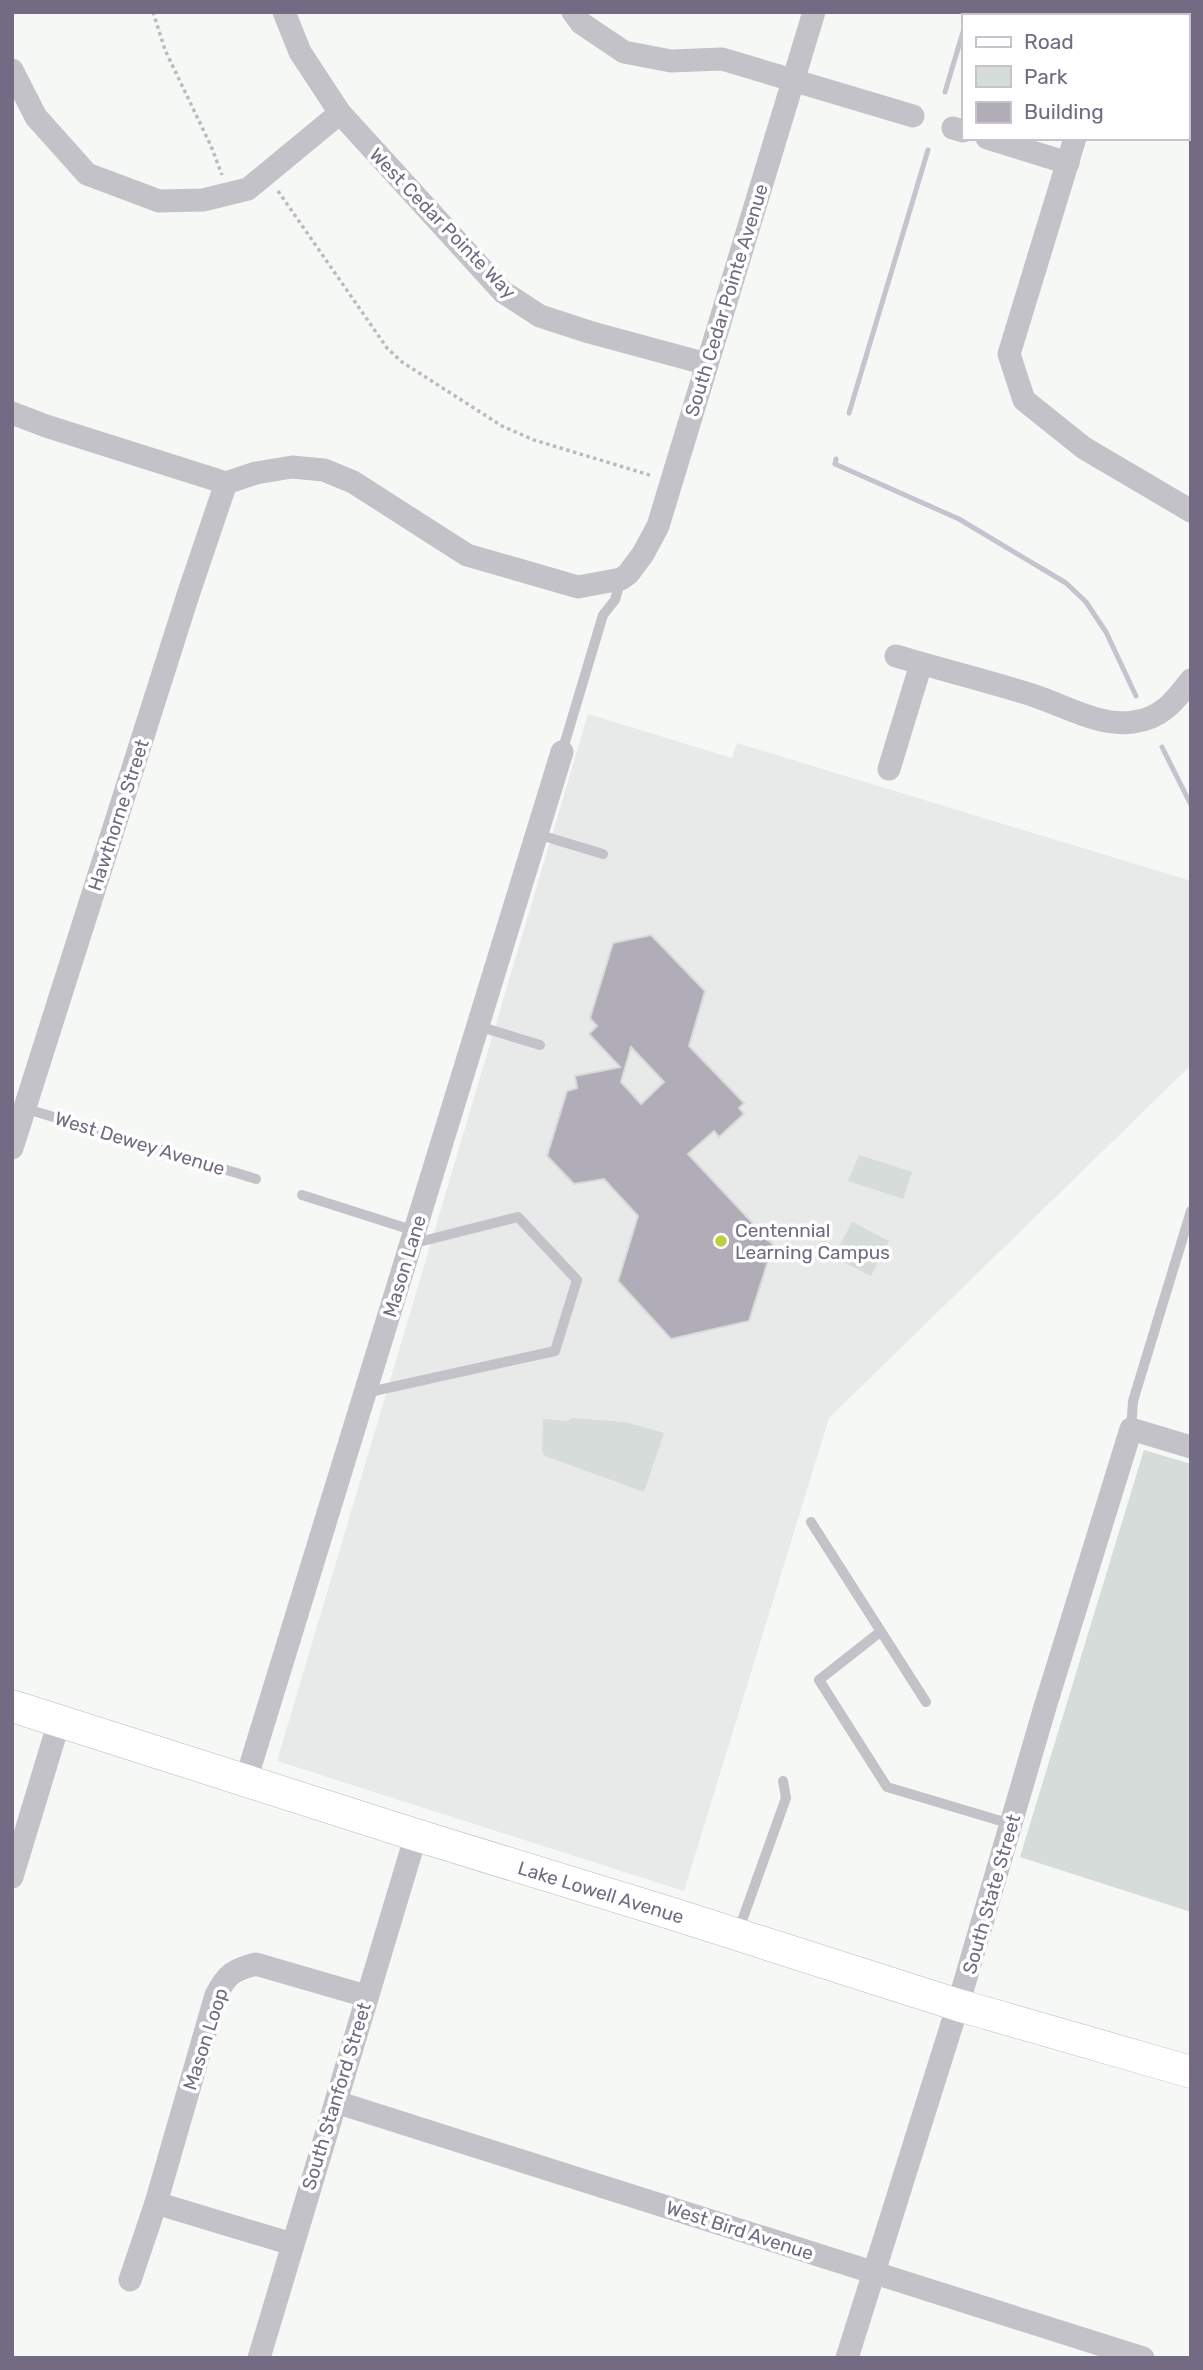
<svg xmlns="http://www.w3.org/2000/svg" width="1203" height="2370" viewBox="0 0 1203 2370" font-family="Rubik,sans-serif">
<style>
.built{fill:#e8e9e9}
.green{fill:#d5dcd9}
.lines{fill:none;stroke-linecap:round;stroke-linejoin:round}
.stream{stroke:#c5c3ce;stroke-width:5}
.building{fill:#b0adb8;stroke:#d8dad8;stroke-width:2;fill-rule:evenodd}
.secondary-casing{stroke:#bab7bf;stroke-width:33}
.path{stroke:#bcbabf;stroke-width:3.5;stroke-dasharray:3.5 3.5;stroke-linecap:butt}
.service{stroke:#c4c2c9;stroke-width:10}
.minor{stroke:#c4c2c9;stroke-width:23}
.secondary{stroke:#fff;stroke-width:32}
.poi-dot{fill:#bcd03e;stroke:#fff;stroke-width:2.5}
.labels{text-anchor:middle;stroke-width:7;stroke-linejoin:round;paint-order:stroke}
.street-label{font-size:19px;fill:#736a83;stroke:#fff}
.poi-label{font-size:19px;fill:#736a83;stroke:#fff;text-anchor:start}
</style>
<rect width="100%" height="100%" fill="#f6f8f6"/>
<polygon class="built" points="588,714 732,758 737,743 1191,881 1191,1065 829,1418 684,1891 277,1761"/>
<g class="green">
<polygon points="859,1155 912,1172 903,1199 848,1181"/>
<polygon points="852,1222 889,1241 871,1276 834,1257"/>
<polygon points="571,1418 625,1422 664,1433 644,1492 545,1456 542,1451 543,1419 568,1421"/>
<polygon points="1144,1450 1191,1464 1191,1912 1020,1857"/>
</g>
<g class="lines">
<g class="stream">
<polyline points="968,16 969,12"/>
<polyline points="945,92 963,32"/>
<polyline points="849,413 928,150"/>
<polyline points="836,459 835,464 959,519 1066,583 1086,602 1106,632 1136,696"/>
<polyline points="1162,747 1191,805"/>
</g>
</g>
<path class="building" d="M651 935 705 991 689 1046 744 1103 739 1108 744 1114 719 1137 714 1131 688 1154 773 1245 749 1321 671 1339 618 1281 638 1216 604 1179 574 1184 547 1156 567 1091 577 1088 575 1076 620 1067 589 1034 597 1026 590 1018 613 943ZM631 1047 664 1082 641 1104 621 1082Z"/>
<g class="lines">
<defs>
<polyline id="secondary" points="12,1706 416,1835 670,1913 958,2005 1191,2072"/>
</defs>
<use href="#secondary" class="secondary-casing"/>
<g class="path">
<polyline points="153,12 165,50 211,146 222,175"/>
<polyline points="278,191 387,348 402,362 502,426 534,440 653,476"/>
</g>
<g class="service">
<polyline points="562,752 603,615 615,600 621,579"/>
<polyline points="537,834 603,854"/>
<polyline points="478,1026 540,1045"/>
<polyline points="24,1108 256,1179"/>
<polyline points="302,1195 415,1231"/>
<polyline points="365,1393 555,1351 577,1280 518,1217 411,1244"/>
<polyline points="1131,1429 1133,1401 1191,1211"/>
<polyline points="811,1522 926,1702"/>
<polyline points="880,1632 819,1680 887,1787 1011,1824"/>
<polyline points="738,1932 786,1798 783,1781"/>
</g>
<g class="minor">
<polyline points="284,12 300,52 340,113 503,292 540,316 589,332 707,364"/>
<polyline points="573,12 581,23 624,52 671,61 722,59 913,116"/>
<polyline points="1112,16 1113,12"/>
<polyline points="12,70 36,117 87,174 159,201 203,200 248,189 340,113"/>
<polyline points="953,128 963,131"/>
<polyline points="987,138 1068,163"/>
<polyline points="1075,138 1009,354 1024,400 1084,448 1191,511"/>
<polyline points="12,413 46,426 226,483 256,473 292,467 324,470 353,482 467,555 578,587 621,579 628,574 643,554 658,526 814,12"/>
<path d="M896 656C942 670 989 681 1035 696 1065 706 1100 727 1133 722 1161 719 1175 701 1191 680"/>
<polyline points="889,769 921,664"/>
<polyline points="12,1148 188,595 226,483"/>
<polyline points="246,1780 562,752"/>
<polyline points="12,1877 59,1722"/>
<polyline points="336,2102 1143,2358"/>
<polyline points="156,2203 292,2244"/>
<path d="M130 2280 156 2203 216 1995C227 1974 233 1970 256 1964L366 1996"/>
<polyline points="259,2358 416,1835"/>
<polyline points="847,2358 958,2005 1045,1707 1131,1429 1191,1447"/>
</g>
<use href="#secondary" class="secondary"/>
</g>
<circle class="poi-dot" cx="721" cy="1241" r="7"/>
<g class="labels">
<g class="street-label">
<text transform="translate(443 223) rotate(46)" y="7">West Cedar Pointe Way</text>
<text transform="translate(726 300) rotate(-73)" y="7">South Cedar Pointe Avenue</text>
<text transform="translate(118 815) rotate(-72)" y="7">Hawthorne Street</text>
<text transform="translate(140 1143) rotate(17)" y="7">West Dewey Avenue</text>
<text transform="translate(404 1266) rotate(-73)" y="7">Mason Lane</text>
<text transform="translate(601 1892) rotate(17)" y="7">Lake Lowell Avenue</text>
<text transform="translate(991 1894) rotate(-74)" y="7">South State Street</text>
<text transform="translate(205 2039) rotate(-72)" y="7">Mason Loop</text>
<text transform="translate(336 2096) rotate(-73)" y="7">South Stanford Street</text>
<text transform="translate(740 2230) rotate(18)" y="7">West Bird Avenue</text>
</g>
<g class="poi-label">
<text x="735" y="1237">Centennial<tspan x="735" dy="22">Learning Campus</tspan></text>
</g>
</g>
<rect width="1203" height="2370" fill="none" stroke="#736a83" stroke-width="28"/>
<rect x="962" y="14" width="228" height="126" fill="#ffffff" stroke="#c7c3cd" stroke-width="2"/>
<rect x="976" y="37" width="35" height="10" fill="#ffffff" stroke="#c7c3cd" stroke-width="2"/>
<text x="1024" y="49" font-size="21" fill="#736a83">Road</text>
<rect x="976" y="66" width="35" height="21" fill="#d5dcd9" stroke="#c7c3cd" stroke-width="2"/>
<text x="1024" y="84" font-size="21" fill="#736a83">Park</text>
<rect x="976" y="102" width="35" height="21" fill="#b0adb8" stroke="#c7c3cd" stroke-width="2"/>
<text x="1024" y="119" font-size="21" fill="#736a83">Building</text>
</svg>
